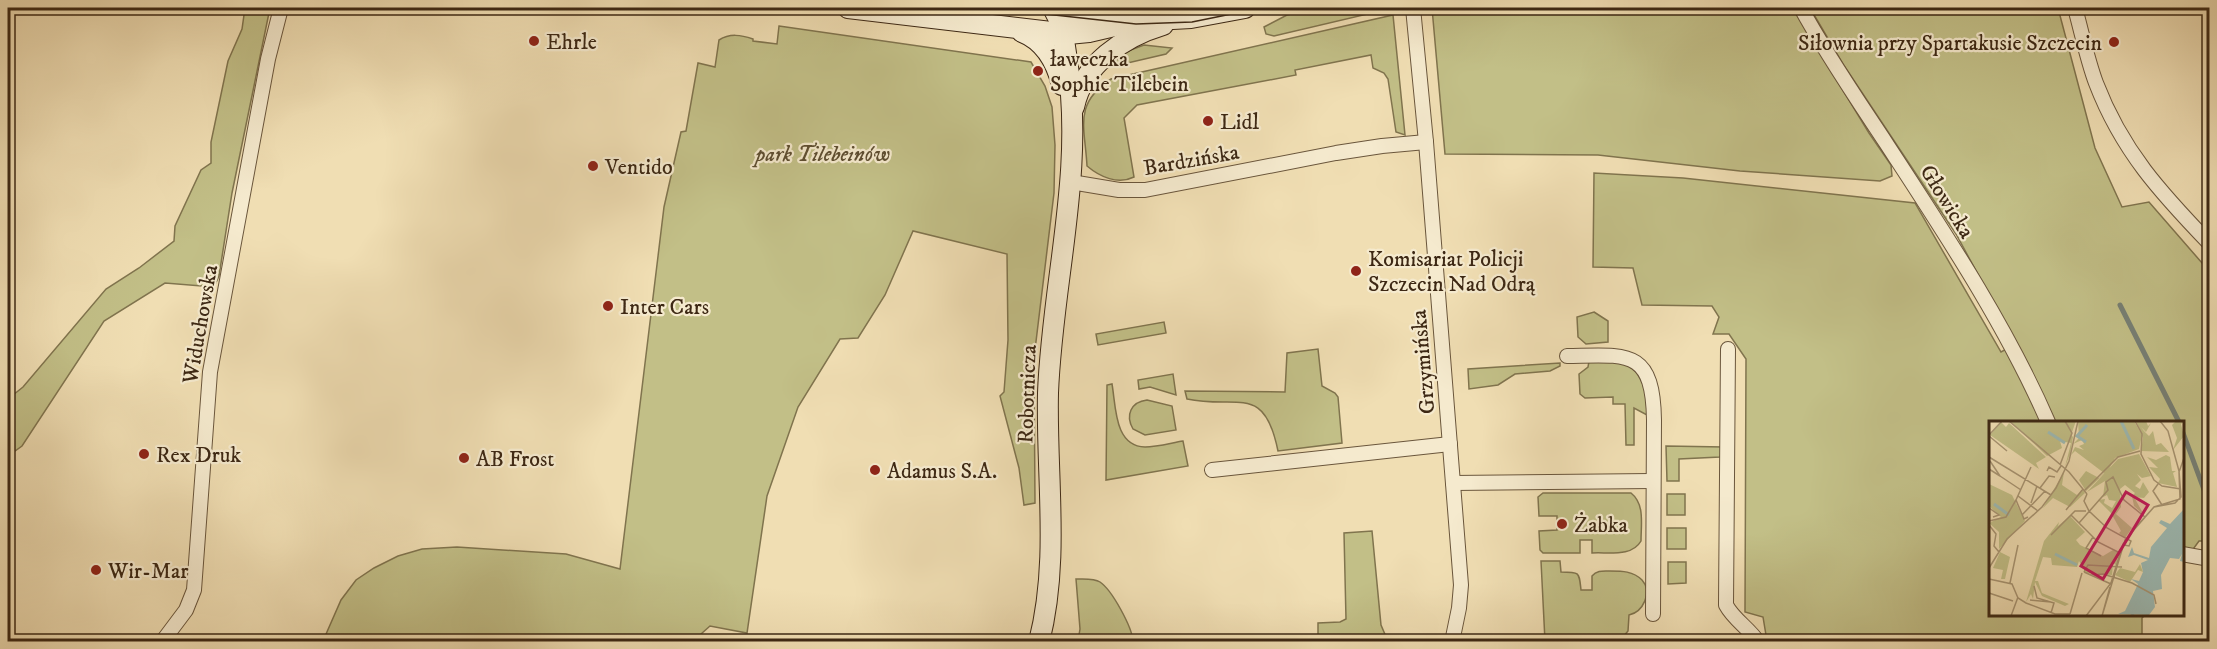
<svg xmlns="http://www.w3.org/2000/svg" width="2217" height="649" viewBox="0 0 2217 649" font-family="'IM FELL DW Pica',serif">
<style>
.green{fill:#c2bf87;stroke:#80744e;stroke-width:1.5}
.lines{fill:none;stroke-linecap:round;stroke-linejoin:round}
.stream{stroke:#778075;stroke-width:5}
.street-casing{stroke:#6a563c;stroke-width:16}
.secondary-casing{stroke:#3d2814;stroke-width:22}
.street{stroke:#f5eace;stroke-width:14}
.secondary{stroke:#f5eace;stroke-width:20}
.tram{stroke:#3d2814;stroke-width:1.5}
.poi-dot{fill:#8f2418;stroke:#f5eace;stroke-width:2}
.labels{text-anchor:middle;stroke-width:4.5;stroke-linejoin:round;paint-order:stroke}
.poi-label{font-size:22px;fill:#3d2814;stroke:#f5eace;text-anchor:start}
.park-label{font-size:22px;font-style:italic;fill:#5e4e31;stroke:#f5eace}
.street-label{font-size:22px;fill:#3d2814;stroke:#f5eace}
.inset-river{fill:none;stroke:#9dbbb5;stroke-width:3}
.inset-road{fill:none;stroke:#a89573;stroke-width:1.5}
.view{fill:#c2185b;fill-opacity:0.15;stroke:#c2185b;stroke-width:3}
.inset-edge{fill:none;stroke:#3d2814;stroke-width:3}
</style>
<rect width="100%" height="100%" fill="#f0deb3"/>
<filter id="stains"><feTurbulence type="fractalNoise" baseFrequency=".00333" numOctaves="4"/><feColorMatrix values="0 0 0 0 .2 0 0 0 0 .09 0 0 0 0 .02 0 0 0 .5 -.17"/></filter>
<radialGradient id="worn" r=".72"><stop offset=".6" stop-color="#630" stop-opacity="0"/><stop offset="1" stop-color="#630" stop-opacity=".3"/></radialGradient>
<g class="green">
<polygon points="245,8 270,8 232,193 219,276 214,287 165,283 104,321 22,446 8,456 8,399 23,387 106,289 139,268 174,241 175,226 201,170 211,163 211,142 228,61 242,29"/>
<polygon points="1319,8 1389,8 1389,9 1274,36 1266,34 1264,27 1287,15"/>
<polygon points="1432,8 1793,8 1869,133 1891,165 1892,176 1880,181 1740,171 1598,155 1445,154"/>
<polygon points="1810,8 2058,8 2095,148 2122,207 2149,202 2209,271 2209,541 2199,541 2183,563 2182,422 1990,422 1990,614 2145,615 2142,618 2142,641 1767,641 1763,617 1745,612 1746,359 1729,334 1713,334 1719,317 1712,306 1642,305 1633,268 1593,267 1594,173 1683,178 1915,203 2001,352 2016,344 1956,234 1843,64"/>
<path d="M1393 15 1405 135 1396 132 1388 79 1384 73 1373 68 1371 55 1295 70 1296 75 1137 105 1124 118 1134 177C1118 185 1100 177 1087 166 1085 127 1073 104 1111 79Z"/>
<path d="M779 26 1031 62 1045 86 1052 107 1055 145 1054 193 1034 358 1035 503 1024 505 1019 468 1000 396 1004 392 1008 340 1007 254 913 231 885 295 858 338 840 339 798 407 767 496 747 633 710 626 692 642 323 641 341 600 356 580 374 568 398 556 422 549 457 547 566 554 620 569 664 207 681 132 686 131 698 63 715 67 719 40C730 33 741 35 753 39V41L777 44Z"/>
<polygon points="1144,45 1172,48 1166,54 1102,69 1117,55"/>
<polygon points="1594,312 1608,321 1608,342 1586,344 1578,337 1577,317"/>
<polygon points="1164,322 1166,333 1098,345 1096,334"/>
<path d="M1318 349 1322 386 1335 393 1338 397 1342 443 1278 451C1264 382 1238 410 1187 399L1185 391 1285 392 1287 353Z"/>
<path d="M1589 361C1598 362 1609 360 1618 362 1644 367 1647 394 1647 415L1634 408V445H1626L1625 404H1613V397L1585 398 1580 394 1579 374 1588 367Z"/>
<polygon points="1560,363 1560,366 1550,371 1515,374 1498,385 1469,389 1468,369"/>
<polygon points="1173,374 1176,395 1150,387 1139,389 1138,380"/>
<path d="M1112 384C1116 406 1114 446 1145 447 1157 447 1171 443 1183 441L1188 466 1106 480 1107 385Z"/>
<path d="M1147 400 1172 406 1176 430 1145 435 1133 429C1125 415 1131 402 1147 400Z"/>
<polygon points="1666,446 1724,447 1720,457 1679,459 1679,481 1667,481"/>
<path d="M1543 493H1631C1645 504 1641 524 1641 541 1632 557 1609 552 1592 553V540H1580V553H1543L1540 550 1539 531 1557 530V516H1539L1538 497Z"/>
<rect x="1667" y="494" width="18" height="21"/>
<rect x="1667" y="528" width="19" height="21"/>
<polygon points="1372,531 1381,625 1387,639 1429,635 1439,637 1438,641 1318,641 1318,623 1340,622 1346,619 1344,533"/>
<path d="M1541 561H1560L1561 572C1580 572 1579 572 1581 590H1592V576C1597 570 1603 571 1610 571 1622 571 1633 571 1642 580 1653 592 1643 612 1629 615L1628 631 1623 637 1614 641H1545Z"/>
<polygon points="1668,562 1686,562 1686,583 1668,584"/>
<path d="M1076 579C1084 579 1094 578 1100 582 1112 590 1132 627 1133 641H1078L1080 629Z"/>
</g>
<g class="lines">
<g class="stream">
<polyline points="2120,305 2179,422"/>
<polyline points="2182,430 2210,506"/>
</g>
<defs>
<g id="street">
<polyline points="1413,8 1426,142 1461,585 1459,608 1452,642"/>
<path d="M1801 8C1826 54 1857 99 1886 143 1944 232 2006 325 2048 422"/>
<path d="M2075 8C2082 33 2087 59 2096 83 2122 151 2161 193 2210 244"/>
<polyline points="1071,182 1119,190 1145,190 1336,153 1382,146 1426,142"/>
<path d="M1728 349 1726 605C1734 620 1749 628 1758 642"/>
<path d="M1567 356C1627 355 1653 348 1654 420L1653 614"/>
<polyline points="1212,470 1450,444"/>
<polyline points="1453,483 1652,481"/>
<polyline points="2182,554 2210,559"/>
<polyline points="162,642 186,610 194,590 210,372 268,59 281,8"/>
</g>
<g id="secondary">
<polyline points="848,8 1068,34 1089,32 1136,21 1191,18 1245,8"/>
<path d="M1022 32C1045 41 1056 61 1062 85"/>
<path d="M1060 37C1074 14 1094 16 1118 16"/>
<path d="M1074 107C1083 64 1123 37 1163 25"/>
<path d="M1039 642C1060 560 1046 476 1048 393 1052 282 1085 172 1067 60 1064 41 1063 24 1053 8"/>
</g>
</defs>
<use href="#street" class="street-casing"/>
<use href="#secondary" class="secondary-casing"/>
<use href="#street" class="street"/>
<use href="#secondary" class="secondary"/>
<polyline class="tram" points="990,8 1136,24 1192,22 1261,8"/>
</g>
<g class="poi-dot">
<circle cx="534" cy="41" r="6"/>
<circle cx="2114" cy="42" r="6"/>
<circle cx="1038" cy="71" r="6"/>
<circle cx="1208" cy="121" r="6"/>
<circle cx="593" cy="166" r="6"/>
<circle cx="1356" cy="271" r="6"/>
<circle cx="608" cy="306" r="6"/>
<circle cx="144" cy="454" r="6"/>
<circle cx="464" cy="458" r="6"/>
<circle cx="875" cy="470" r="6"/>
<circle cx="1562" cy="524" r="6"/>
<circle cx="96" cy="570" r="6"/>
</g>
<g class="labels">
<g class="poi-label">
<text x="546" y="49">Ehrle</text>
<text x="2102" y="50" text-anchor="end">Siłownia przy Spartakusie Szczecin</text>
<text x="1050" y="66">ławeczka<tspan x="1050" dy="25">Sophie Tilebein</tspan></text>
<text x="1220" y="129">Lidl</text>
<text x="605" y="174">Ventido</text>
<text x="1368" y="266">Komisariat Policji<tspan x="1368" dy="25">Szczecin Nad Odrą</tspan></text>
<text x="620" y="314">Inter Cars</text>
<text x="156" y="462">Rex Druk</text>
<text x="476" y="466">AB Frost</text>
<text x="887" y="478">Adamus S.A.</text>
<text x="1574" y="532">Żabka</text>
<text x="108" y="578">Wir-Mar</text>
</g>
<g class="park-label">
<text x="823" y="161">park Tilebeinów</text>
</g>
<g class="street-label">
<text transform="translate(1191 159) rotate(-10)" y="8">Bardzińska</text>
<text transform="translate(1948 201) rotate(58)" y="8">Głowicka</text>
<text transform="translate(199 324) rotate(-80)" y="8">Widuchowska</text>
<text transform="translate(1422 362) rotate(-95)" y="8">Grzymińska</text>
<text transform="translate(1026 394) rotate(-88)" y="8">Robotnicza</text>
</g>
</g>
<g transform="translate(1989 421)">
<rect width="195" height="195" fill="#f0deb3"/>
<path d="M21 0H87L82 14 84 16 81 33 76 46 82 22 71 20 73 27 58 35ZM89 0H145L153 14 150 28 126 37 120 48 97 70 90 59 97 50 110 57 115 52 86 30 82 34 86 26 95 29 90 25 95 23 93 19 84 23 90 17ZM147 0H157L159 5 162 2 157 11 152 6 155 10 160 15 164 10 167 24 172 22 180 31 152 30 154 17ZM187 0H195L192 3 195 15 184 29 188 17 183 4ZM12 1 17 6 20 2 57 36 47 42 50 48 1 14ZM150 33 162 55 153 57 148 53 152 59 146 65 151 68 154 61 160 71 155 77 145 76 155 94 145 85 143 75 146 72 136 64 131 68 132 86 127 93 143 107 136 117 130 112 132 110 122 92 109 79 116 78 115 82 123 87 127 80 120 79 118 74 114 76 116 60 98 71 129 38ZM177 34 181 36 183 50H187L184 52 188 66 169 62 171 58 160 46 169 47 158 36 167 39ZM75 51 73 64 88 74 94 69 96 72 81 86 64 77 54 87ZM0 63 23 74 36 100 10 128V111L0 102 12 96 0 85ZM81 95 96 111 87 119 91 124 114 135 124 129 130 132 127 144 124 142 123 154 97 152 90 140 88 146 63 144 62 137 54 136 46 160H49L53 172 80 183 76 185 53 175 46 161 44 178 42 173 37 181 55 120 70 101 69 105ZM11 131 21 136 16 158H12L14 149 4 147ZM151 143 154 151 149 149 141 161 126 154 131 147 146 151Z" fill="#c2bf87"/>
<path d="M195 88V141L191 140 193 133 190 138 181 137 172 154 173 168 164 170 166 186 160 194 129 193 136 190 149 163 142 158 150 160 154 151 152 142 159 139 145 134 139 136 143 126 145 132 160 137 162 126 178 107 170 102 172 99 181 103Z" fill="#9dbbb5"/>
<path class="inset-river" d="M132 0 145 28M59 11 76 22M97 21 88 15 98 4M5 83 20 94M66 133 88 144M143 195 159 159 195 106"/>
<path class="inset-road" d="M20 0 80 51 98 73M146 0 153 13 152 33 165 59 173 65 192 68M0 14 13 0M0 15 18 30M0 36 62 74M71 44 83 12 76 0M0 48 11 55 1 40M58 50 60 46 68 51 72 45M11 55 32 69M169 63 164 70 173 84M51 67 60 55 66 56M95 70 129 36 151 30M98 73 95 80 100 90 118 107 142 120 140 125 135 124M29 75 49 90M42 82 48 65M0 87 10 94 4 96M77 89 94 68M33 94 56 70M82 94 109 121 131 132M39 96 35 98 27 79 42 46M0 100 17 96 27 79M90 102 119 69 117 61 124 56 135 79 156 96M0 104 7 113 5 125 10 131M62 114 86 90H97M104 116 97 127 112 135M0 147 18 118 53 86 67 67 80 40 89 0M95 151 99 144 133 146M95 151 122 163M102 154 114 153 143 162 165 174 167 183M0 158 23 163 29 177 37 182 66 193H81M21 162 29 124M45 165 48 177 65 182 62 192M0 172 24 180M41 179 62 181M81 193 93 152M22 195 29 176M97 195 122 162 134 123 147 106 165 86 191 78 190 51 195 37M113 195 136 119 165 86 186 82 192 76 190 50 179 10 171 0M113 195 121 166"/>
<path class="view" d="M137 71 159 84 114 158 92 145Z"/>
<rect width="195" height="195" class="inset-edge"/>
</g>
<rect width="2217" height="649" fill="none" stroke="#f0deb3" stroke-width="30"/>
<rect x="9" y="9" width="2199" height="631" fill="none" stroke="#3d2814" stroke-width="3"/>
<rect x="15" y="15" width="2187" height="619" fill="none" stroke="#3d2814" stroke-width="1.5"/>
<rect width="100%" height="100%" filter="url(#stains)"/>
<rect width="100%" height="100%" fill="url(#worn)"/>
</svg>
